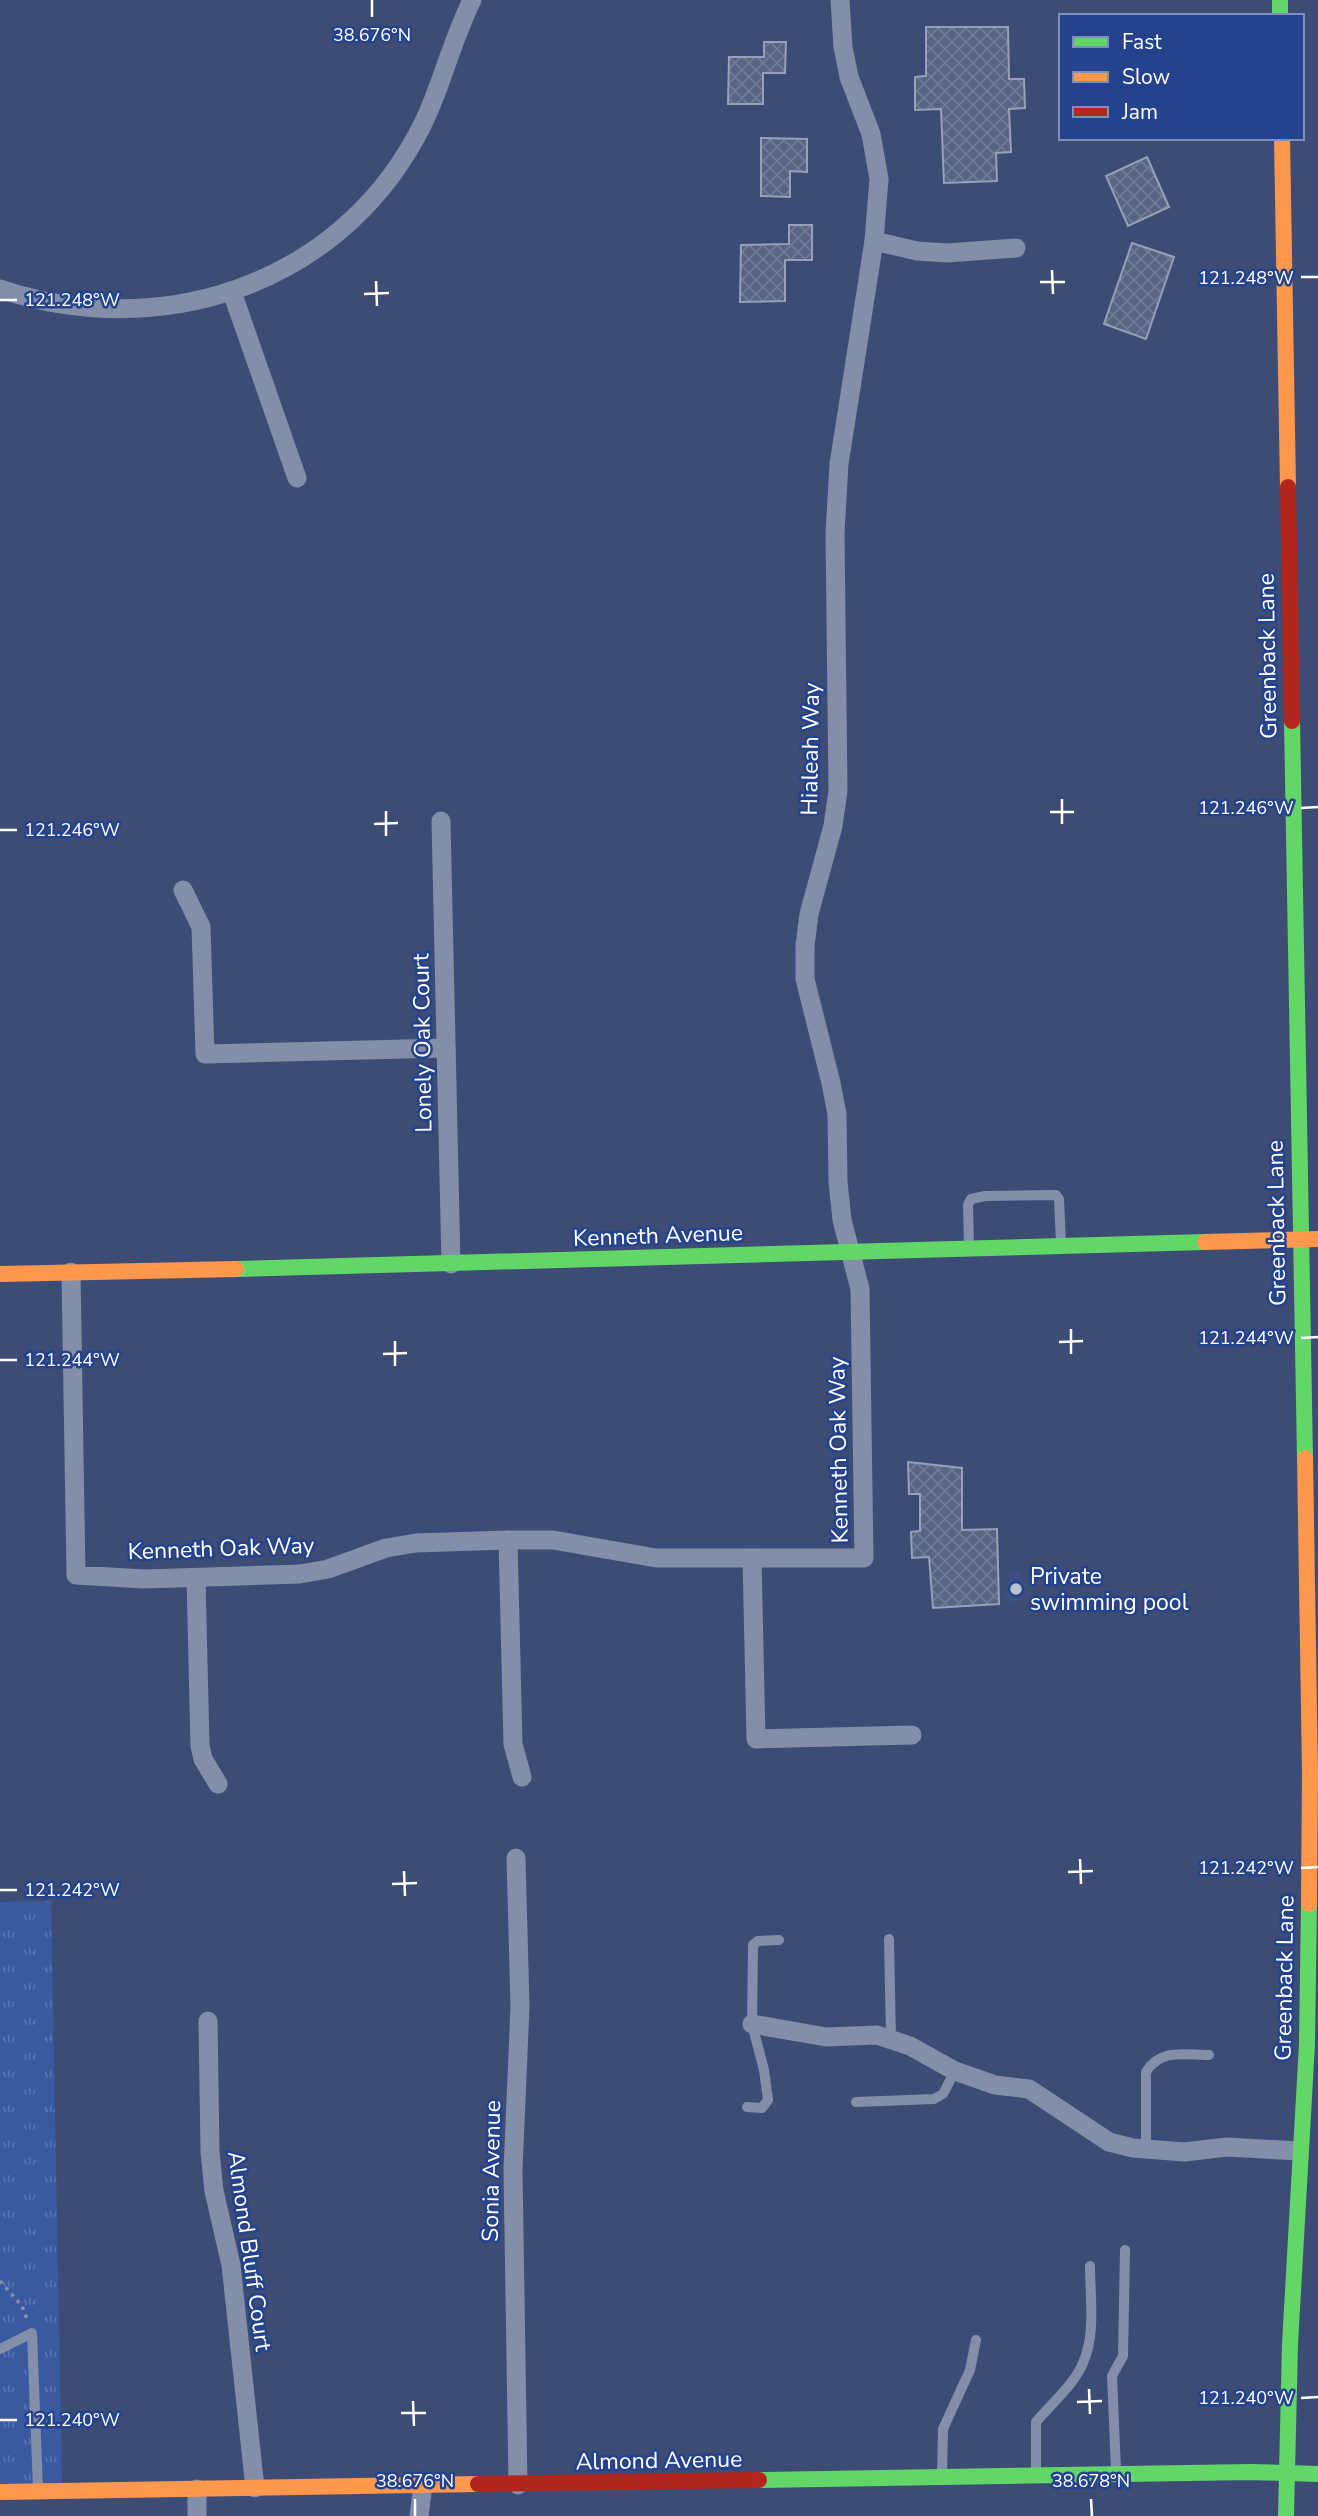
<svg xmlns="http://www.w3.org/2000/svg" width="1318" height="2516" viewBox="0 0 1318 2516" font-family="'Nunito Sans',sans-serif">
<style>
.park{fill:url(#park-tufts)}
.water{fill:#3b5084}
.building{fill:url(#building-cross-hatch);stroke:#97a0b7;stroke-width:2}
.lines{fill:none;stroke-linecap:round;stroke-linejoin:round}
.path{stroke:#838ea8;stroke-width:3.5;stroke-dasharray:3.5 5;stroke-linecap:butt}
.lane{stroke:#838ea8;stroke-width:10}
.street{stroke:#838ea8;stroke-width:19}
.fast{stroke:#63d668;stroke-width:16}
.slow{stroke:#ff974d;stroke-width:16}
.jam{stroke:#b3261e;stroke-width:16}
.ticks{fill:none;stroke:#fff;stroke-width:2.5}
.poi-dot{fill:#bbc0cf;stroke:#25428c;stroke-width:2.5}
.labels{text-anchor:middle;stroke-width:5;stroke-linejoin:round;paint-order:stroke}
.street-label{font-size:23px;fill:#fff;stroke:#25428c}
.poi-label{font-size:23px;fill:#fff;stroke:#25428c;text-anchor:start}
.ticks-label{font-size:18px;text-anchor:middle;fill:#fff;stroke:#25428c;stroke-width:5;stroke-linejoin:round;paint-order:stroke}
</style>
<defs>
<pattern id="park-tufts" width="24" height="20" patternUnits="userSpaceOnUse" patternTransform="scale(1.75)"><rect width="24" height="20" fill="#3959a1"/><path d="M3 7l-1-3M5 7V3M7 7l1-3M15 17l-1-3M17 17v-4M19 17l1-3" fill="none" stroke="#5772af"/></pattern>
<pattern id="building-cross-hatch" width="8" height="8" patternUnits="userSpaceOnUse" patternTransform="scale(1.75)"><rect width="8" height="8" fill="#586484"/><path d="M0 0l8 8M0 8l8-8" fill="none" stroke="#717b96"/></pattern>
</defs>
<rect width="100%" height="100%" fill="#3c4c75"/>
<polygon class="park" points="51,1901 62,2484 0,2485 0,1902"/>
<polygon class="water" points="1019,1572 1027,1584 1022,1589 1024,1598 1010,1606 1003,1595 1010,1586 1006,1581 1011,1574"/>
<g class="building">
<polygon points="926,27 1008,27 1009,79 1024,79 1025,108 1009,109 1011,152 996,153 997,181 944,183 941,109 915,110 915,77 926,76"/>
<polygon points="764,42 786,42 785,73 763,73 763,104 728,104 729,57 764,57"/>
<polygon points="761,138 807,139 807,172 790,171 790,197 761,196"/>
<polygon points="1147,157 1169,207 1128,226 1106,176"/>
<polygon points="789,225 812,225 812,260 785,260 785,301 740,302 741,245 789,244"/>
<polygon points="1132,243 1174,257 1146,339 1104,324"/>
<polygon points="908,1462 962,1468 962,1530 997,1529 999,1604 933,1608 929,1557 912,1558 911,1532 920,1531 920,1494 909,1494"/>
</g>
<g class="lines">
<polyline class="path" points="0,2281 22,2306 28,2322"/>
<g class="lane">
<polyline points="969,1247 968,1205 971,1199 985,1196 1056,1195 1059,1199 1061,1243"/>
<polyline points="889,1939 891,2039"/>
<polyline points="856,2102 934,2099 943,2094 955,2071"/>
<polyline points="747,2107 762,2108 768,2100 764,2070 752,2024 753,1945 758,1941 779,1940"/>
<path d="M1146 2149V2072C1160 2048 1185 2055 1209 2055"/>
<polyline points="0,2349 32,2333 38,2489"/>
<polyline points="1116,2470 1112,2376 1123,2356 1125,2250"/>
<path d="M1036 2472V2422C1051 2404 1074 2385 1083 2363 1096 2334 1090 2297 1090 2266"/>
<polyline points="942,2476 943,2429 970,2370 976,2340"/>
</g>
<g class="street">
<polyline points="874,241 917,251 947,253 1016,248"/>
<path d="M0 289C158 342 334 287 416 137 440 94 450 44 472 0"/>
<polyline points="232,292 297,478"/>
<polyline points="441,821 451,1264"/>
<polyline points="183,890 201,927 205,1054 446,1048"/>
<polyline points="71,1272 76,1575 144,1579 300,1574 328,1569 386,1548 416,1543 508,1540 553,1540 656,1558 864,1558 860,1289 842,1220 838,1182 837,1114 831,1083 805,979 805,946 809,914 833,826 838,790 835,533 839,464 874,241 879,179 871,134 849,77 843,47 840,0"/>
<polyline points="508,1540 513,1744 522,1777"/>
<polyline points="752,1558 756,1739 912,1735"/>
<polyline points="196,1578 200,1746 203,1759 218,1784"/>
<polyline points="516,1858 520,2007 513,2170 518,2485"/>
<polyline points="208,2021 210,2152 214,2191 231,2265 255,2488"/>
<polyline points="752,2024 826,2037 877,2035 910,2046 955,2071 995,2085 1029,2089 1109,2142 1133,2148 1184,2152 1227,2147 1299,2151"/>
<polyline points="197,2489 197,2516"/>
<polyline points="419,2516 423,2485"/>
</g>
<g class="fast">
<polyline points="1280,0 1280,16"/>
<polyline points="1292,721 1305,1458"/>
<polyline points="236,1269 1205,1242"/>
<polyline points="759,2480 1251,2472 1318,2474"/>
<polyline points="1286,2516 1290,2344 1307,2044 1309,1904"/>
</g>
<g class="slow">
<polyline points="1282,138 1288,487"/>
<polyline points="1205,1242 1318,1239"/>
<polyline points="0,1274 236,1269"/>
<polyline points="1305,1458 1310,1772 1309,1904"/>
<polyline points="0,2492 478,2484"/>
</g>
<g class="jam">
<polyline points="1288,487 1292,721"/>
<polyline points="478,2484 759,2480"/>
</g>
</g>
<path class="ticks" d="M372 0V17M1052 270 1053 294M1301 277H1318M376 281 377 306M1040 282H1065M364 294 389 293M0 300H17M1062 799V824M1301 808 1318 807M386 811V836M1050 812H1074M374 824 398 823M0 830H17M1071 1329V1354M1301 1338 1318 1337M395 1341V1366M1059 1342 1083 1341M383 1354 407 1353M0 1360H17M1080 1859 1081 1884M1301 1868 1318 1867M404 1871 405 1896M1068 1872 1093 1871M392 1884 417 1883M0 1890H17M1089 2389 1090 2414M1301 2398 1318 2397M413 2401 414 2426M1077 2402 1102 2401M401 2413H426M0 2420H17M415 2499V2516M1091 2499 1092 2516"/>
<circle class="poi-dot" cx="1016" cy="1589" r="7"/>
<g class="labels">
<g class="street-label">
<text transform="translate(1267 656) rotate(-91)" y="8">Greenback Lane</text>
<text transform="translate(810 749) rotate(-89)" y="8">Hialeah Way</text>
<text transform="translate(422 1043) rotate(-91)" y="8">Lonely Oak Court</text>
<text transform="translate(1276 1223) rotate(-91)" y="8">Greenback Lane</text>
<text transform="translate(658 1235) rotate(-2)" y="8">Kenneth Avenue</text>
<text transform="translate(838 1450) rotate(-91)" y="8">Kenneth Oak Way</text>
<text transform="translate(221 1548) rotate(-2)" y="8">Kenneth Oak Way</text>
<text transform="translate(1284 1978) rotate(-89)" y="8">Greenback Lane</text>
<text transform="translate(491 2171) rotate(-89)" y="8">Sonia Avenue</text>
<text transform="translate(250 2251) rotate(82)" y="8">Almond Bluff Court</text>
<text transform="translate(659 2460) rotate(-1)" y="8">Almond Avenue</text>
</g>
<g class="poi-label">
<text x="1030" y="1584">Private<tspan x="1030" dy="26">swimming pool</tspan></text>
</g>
</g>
<g class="ticks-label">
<text x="372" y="41">38.676°N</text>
<text x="1246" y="284">121.248°W</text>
<text x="72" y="306">121.248°W</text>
<text x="1246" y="814">121.246°W</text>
<text x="72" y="836">121.246°W</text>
<text x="1246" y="1344">121.244°W</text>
<text x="72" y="1366">121.244°W</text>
<text x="1246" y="1874">121.242°W</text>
<text x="72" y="1896">121.242°W</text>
<text x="1246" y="2404">121.240°W</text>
<text x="72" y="2426">121.240°W</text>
<text x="415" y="2487">38.676°N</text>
<text x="1091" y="2487">38.678°N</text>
</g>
<rect x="1059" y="14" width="245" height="126" fill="#25428c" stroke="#7c8eba" stroke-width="2"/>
<rect x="1073" y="37" width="35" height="10" fill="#63d668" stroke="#7c8eba" stroke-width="2"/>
<text x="1122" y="49" font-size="21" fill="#ffffff">Fast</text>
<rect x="1073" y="72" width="35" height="10" fill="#ff974d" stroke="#7c8eba" stroke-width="2"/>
<text x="1122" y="84" font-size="21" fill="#ffffff">Slow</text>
<rect x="1073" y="107" width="35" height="10" fill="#b3261e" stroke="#7c8eba" stroke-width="2"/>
<text x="1122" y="119" font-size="21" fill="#ffffff">Jam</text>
</svg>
